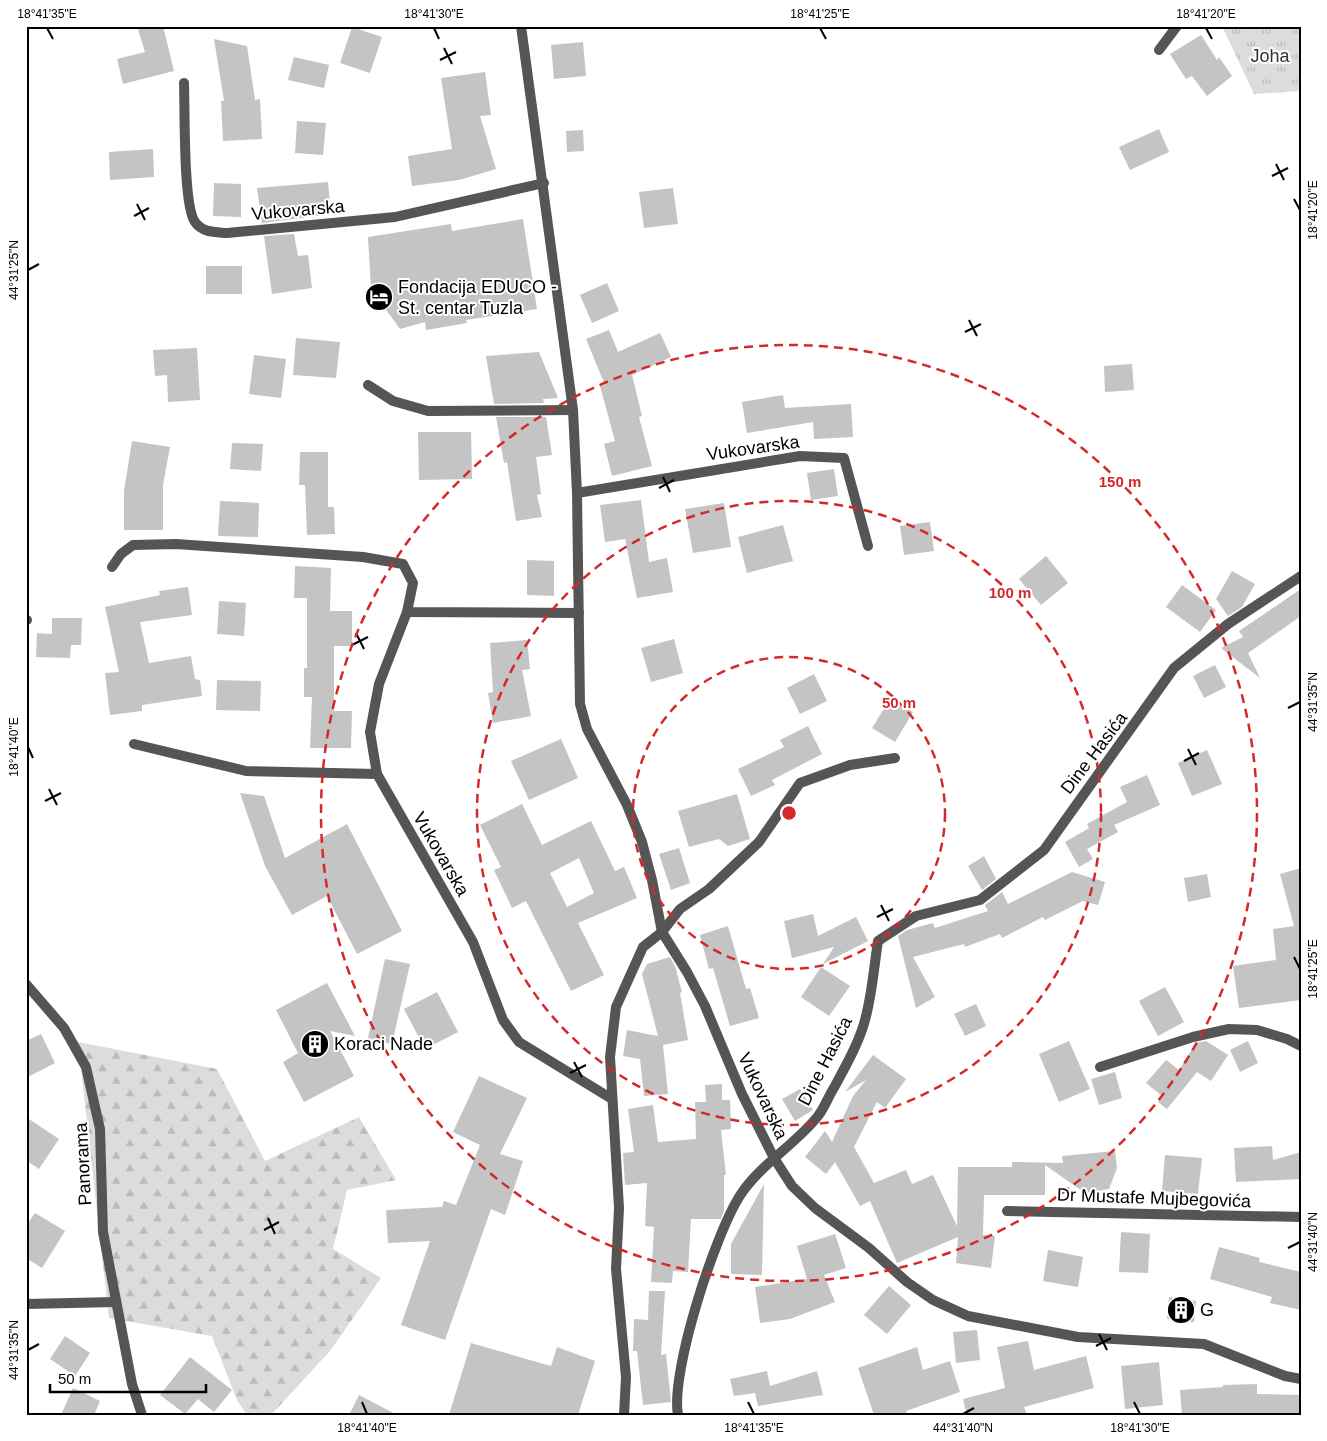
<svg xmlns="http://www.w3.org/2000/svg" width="1327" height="1441" viewBox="0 0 1327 1441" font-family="Helvetica,sans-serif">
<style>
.grass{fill:url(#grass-tufts)}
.forest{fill:url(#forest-firs)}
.building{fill:#c4c4c4;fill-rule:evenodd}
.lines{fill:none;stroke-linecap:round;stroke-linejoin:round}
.street{stroke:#555;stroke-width:10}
.ticks{fill:none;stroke:#000;stroke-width:2}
.ring{fill:none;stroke:#d62828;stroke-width:2.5;stroke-dasharray:9 6}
.labels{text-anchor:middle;stroke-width:4;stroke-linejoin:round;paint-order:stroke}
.park-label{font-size:18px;fill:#333;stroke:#fff}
.street-label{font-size:18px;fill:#000;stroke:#fff}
.poi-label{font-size:18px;fill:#000;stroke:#fff;text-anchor:start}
.centre{fill:#d62828;stroke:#fff;stroke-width:2.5}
.ring-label{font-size:15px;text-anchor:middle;font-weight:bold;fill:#d62828;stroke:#fff;stroke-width:4;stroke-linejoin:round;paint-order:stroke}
.neatline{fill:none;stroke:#000;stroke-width:2}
.ticks-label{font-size:12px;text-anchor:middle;fill:#000}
</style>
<defs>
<pattern id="grass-tufts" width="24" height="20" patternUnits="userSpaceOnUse" patternTransform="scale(1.25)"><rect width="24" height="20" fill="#dcdcdc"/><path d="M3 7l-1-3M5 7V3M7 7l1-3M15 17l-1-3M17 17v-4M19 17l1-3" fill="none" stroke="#bbb"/></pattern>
<pattern id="forest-firs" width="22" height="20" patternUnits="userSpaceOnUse" patternTransform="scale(1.25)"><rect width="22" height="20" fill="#dcdcdc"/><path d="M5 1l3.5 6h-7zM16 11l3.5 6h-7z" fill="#bbb"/></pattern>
</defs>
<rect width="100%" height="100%" fill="#fff"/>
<polygon class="grass" points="1222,26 1301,26 1301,91 1254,94"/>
<polygon class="forest" points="78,1042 217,1069 265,1161 359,1117 396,1180 347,1190 333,1249 381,1278 330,1351 271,1415 247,1415 237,1400 212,1336 109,1318"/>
<g class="building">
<polygon points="137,26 163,26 174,71 123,84 117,59 145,52"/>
<polygon points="352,27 382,37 370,73 340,63"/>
<polygon points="1201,35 1217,60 1219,57 1232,76 1207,96 1192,76 1186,79 1170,54"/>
<polygon points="214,39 247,46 255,100 260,99 262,139 223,141 221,101 224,101"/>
<polygon points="583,42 586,76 554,79 551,45"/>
<polygon points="294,57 329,65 324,88 288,80"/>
<polygon points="485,72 491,115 480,116 496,169 459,180 412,186 408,156 452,149 441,78"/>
<polygon points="297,121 326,123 323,155 295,153"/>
<polygon points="1159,129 1169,152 1130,170 1119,147"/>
<polygon points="583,130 584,151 567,152 566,131"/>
<polygon points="153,149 154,177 110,180 109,152"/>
<polygon points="328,182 331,214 262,223 257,188"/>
<polygon points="214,183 241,184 241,217 213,216"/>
<polygon points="673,188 678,224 644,228 639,192"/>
<polygon points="523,219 537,309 466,320 467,323 426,330 425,322 400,329 371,289 368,237 451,224 452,231"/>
<polygon points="294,234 298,256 308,255 312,288 272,294 264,236"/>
<rect x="206" y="266" width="36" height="28"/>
<polygon points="607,283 619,311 592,323 580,295"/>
<polygon points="609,330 618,352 660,333 671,357 632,375 642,416 639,417 652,466 612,476 604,444 615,441 600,386 605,385 586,339"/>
<polygon points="296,338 340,342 336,378 293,375"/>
<polygon points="197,348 200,400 168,402 167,375 155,376 153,350"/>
<polygon points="539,352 558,398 543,399 544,403 494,404 486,356"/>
<polygon points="254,355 286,359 281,398 249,394"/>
<polygon points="1132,364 1134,390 1105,392 1104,366"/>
<polygon points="783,395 785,408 851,404 853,437 814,439 813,422 747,433 742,402"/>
<polygon points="496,417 546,417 552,455 536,457 541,494 537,495 542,517 516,521 507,462 504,463"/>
<polygon points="418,432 471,432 472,479 419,480"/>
<polygon points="132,441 170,447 163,485 163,530 124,530 124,491"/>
<polygon points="232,443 263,444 261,471 230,469"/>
<polygon points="300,452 328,452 328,507 334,507 335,534 307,535 305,485 299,485"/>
<polygon points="834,469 838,496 811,500 807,473"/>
<polygon points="641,500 649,562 667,558 673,592 637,598 625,539 605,542 600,505"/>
<polygon points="220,501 259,503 258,537 218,536"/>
<polygon points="724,503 731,547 693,553 685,509"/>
<polygon points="930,522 934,551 904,555 900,526"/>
<polygon points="783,525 793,561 747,573 738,537"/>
<polygon points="1046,556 1068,583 1041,605 1019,579"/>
<polygon points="527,560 554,561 554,596 527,595"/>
<polygon points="295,566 331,568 330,611 352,611 352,646 334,646 334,711 352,711 351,748 310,748 312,697 304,697 304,668 307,668 307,598 294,598"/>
<polygon points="1232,571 1255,584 1242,607 1228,616 1216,599"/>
<polygon points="1182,585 1216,610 1200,632 1166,607"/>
<polygon points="188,587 192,615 140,622 149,663 191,656 195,679 200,680 202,696 142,705 142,711 110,715 105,673 119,672 105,607 160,595 159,591"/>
<polygon points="1301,589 1301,616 1248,653 1260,678 1221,648 1243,637 1239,631"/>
<polygon points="219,601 246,603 244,636 217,634"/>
<polygon points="52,618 82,618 81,645 71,645 70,658 36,657 37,633 52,634"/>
<polygon points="674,639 683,673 651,682 641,648"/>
<polygon points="527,640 530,669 522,670 531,716 493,723 488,693 493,692 490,643"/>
<polygon points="1215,665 1226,687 1204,698 1193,676"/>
<polygon points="814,674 827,701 800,714 787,688"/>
<polygon points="217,680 261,681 260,711 216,710"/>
<polygon points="890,699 913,712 895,742 872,728"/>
<polygon points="808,726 822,754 772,780 775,785 751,796 738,769 784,747 780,740"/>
<polygon points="561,739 578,778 529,800 511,761"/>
<polygon points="1207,750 1222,784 1192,796 1178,763"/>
<polygon points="1147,775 1160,805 1114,825 1118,832 1087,849 1093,859 1079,867 1065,842 1089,828 1087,824 1127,802 1120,787"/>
<polygon points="240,793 264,796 285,858 347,824 402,931 357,954 327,896 292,915 265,866"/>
<polygon points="737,794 750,839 728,846 719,839 689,847 678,811"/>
<path d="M522 804 542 845 591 821 615 871 624 867 637 898 578 923 604 975 571 991 526 901 512 908 494 870 501 867 480 825ZM579 858 594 893 567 907 550 873Z"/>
<polygon points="679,848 690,883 671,890 659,854"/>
<polygon points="984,856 996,879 982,890 968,866"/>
<polygon points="1301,868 1301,1000 1239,1008 1233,966 1276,960 1273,929 1294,926 1280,874"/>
<polygon points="1072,872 1105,882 1098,905 1083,901 1045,920 1043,917 1002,938 1000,934 965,947 964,944 913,957 935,997 916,1008 898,936 907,930 933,923 935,928 988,911 985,905 1002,892 1008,904"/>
<polygon points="1207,874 1211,897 1188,902 1184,878"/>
<polygon points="813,914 818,936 856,917 868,941 823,964 834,947 792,958 784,921"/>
<polygon points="728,926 746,989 750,988 759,1018 730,1026 713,968 709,969 700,935"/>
<polygon points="670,957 675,966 682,992 680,993 688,1040 663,1045 668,1094 644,1096 640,1059 623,1056 627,1030 658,1036 642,974 647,964"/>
<polygon points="385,959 410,964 392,1044 368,1038"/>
<polygon points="821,967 850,986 829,1016 801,997"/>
<polygon points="327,983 355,1036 330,1031 354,1076 304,1102 283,1062 298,1053 276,1010"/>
<polygon points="1165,987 1184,1022 1158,1036 1139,1001"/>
<polygon points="437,992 458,1032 425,1049 404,1009"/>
<polygon points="976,1004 986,1026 965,1036 954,1014"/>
<polygon points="41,1034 55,1063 26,1078 26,1041"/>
<polygon points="1069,1041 1090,1089 1059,1102 1039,1054"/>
<polygon points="1206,1041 1228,1055 1211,1081 1197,1072 1167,1109 1158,1102 1162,1096 1146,1083 1166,1060 1179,1070 1196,1043"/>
<polygon points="1248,1041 1258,1063 1240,1072 1230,1050"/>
<polygon points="873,1055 906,1079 885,1108 877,1102 854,1147 874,1183 906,1170 912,1184 933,1175 957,1226 958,1167 1012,1167 1012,1162 1063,1163 1062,1156 1115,1151 1117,1168 1109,1189 1085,1193 1045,1165 1045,1195 984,1195 983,1235 995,1236 991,1268 956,1263 958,1237 897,1263 870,1201 860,1206 835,1162 826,1174 805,1157 825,1131 832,1142 853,1096 866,1080 845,1092"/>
<polygon points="1115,1072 1122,1098 1099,1105 1091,1079"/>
<polygon points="479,1076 527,1098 500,1154 523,1161 505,1215 491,1209 445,1340 401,1325 430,1241 388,1243 386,1210 442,1207 444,1201 456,1205 480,1145 453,1132"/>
<polygon points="722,1084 722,1100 730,1100 731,1129 721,1130 726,1175 724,1175 724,1211 721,1219 691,1219 688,1272 673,1271 672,1283 651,1282 654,1227 645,1226 647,1183 625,1185 623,1153 634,1152 628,1109 653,1105 658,1142 696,1139 695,1102 706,1102 705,1085"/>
<polygon points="800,1089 813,1110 795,1121 782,1099"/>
<polygon points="26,1117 59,1139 39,1169 26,1160"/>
<polygon points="1272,1146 1273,1160 1301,1152 1301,1179 1236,1182 1234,1148"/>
<polygon points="1165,1155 1202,1158 1198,1194 1162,1191"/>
<polygon points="764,1184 762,1275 731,1274 731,1244"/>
<polygon points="35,1213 65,1231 42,1268 26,1258 26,1226"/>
<polygon points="1121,1232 1150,1234 1148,1273 1119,1272"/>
<polygon points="835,1234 846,1268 824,1275 835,1302 790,1319 760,1323 755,1287 807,1279 797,1246"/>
<polygon points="1219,1247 1260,1258 1259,1262 1301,1272 1301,1310 1270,1303 1272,1297 1210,1279"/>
<polygon points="1048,1250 1083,1257 1078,1287 1043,1281"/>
<polygon points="889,1286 911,1305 887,1334 864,1315"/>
<polygon points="649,1291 665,1291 661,1355 666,1354 671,1402 643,1405 637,1351 633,1351 634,1319 648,1320"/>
<polygon points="1169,1297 1196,1301 1194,1322 1167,1319"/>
<polygon points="977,1330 980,1360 956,1363 953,1332"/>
<polygon points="65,1336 90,1353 75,1376 50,1359"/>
<polygon points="1028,1341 1034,1370 1086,1356 1094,1388 1024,1407 1027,1415 967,1415 963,1399 1005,1388 997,1347"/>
<polygon points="471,1343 551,1366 557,1347 595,1361 578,1415 449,1415"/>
<polygon points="917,1347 923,1370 950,1361 960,1392 906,1411 908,1415 874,1415 858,1368"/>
<polygon points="190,1357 232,1390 214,1412 198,1399 185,1414 160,1395"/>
<polygon points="1159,1362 1163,1405 1125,1409 1121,1366"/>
<polygon points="767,1371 770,1386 817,1371 823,1395 758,1406 755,1393 734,1396 730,1379"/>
<polygon points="1257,1384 1257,1394 1301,1395 1301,1415 1182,1415 1180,1390 1223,1387 1223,1385"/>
<polygon points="73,1388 100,1401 94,1415 61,1415"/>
<polygon points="359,1395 397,1415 349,1415"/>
</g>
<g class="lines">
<g class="street">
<polyline points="521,26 573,410 577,493 580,704 587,729 627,805 642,842 652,880 662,932 687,972 705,1006 742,1094 774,1158 792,1186 815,1208 869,1248 907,1282 933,1300 968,1316 1078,1337 1204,1344 1285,1376 1301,1379"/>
<polyline points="1159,50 1177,26"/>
<path d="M184 83C185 109 183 206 195 222 203 233 215 232 227 233L395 217 544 183"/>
<polyline points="368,385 393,401 428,411 573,410"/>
<polyline points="577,493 800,456 844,458 868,546"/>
<polyline points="112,567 121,554 133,545 176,544 363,557 403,564 413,583 407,612 579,613"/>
<polyline points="26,620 27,620"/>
<polyline points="134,744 246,771 377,774 473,942 503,1020 519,1042 612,1099"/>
<polyline points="377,774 370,732 379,684 407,612"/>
<polyline points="26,984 64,1028 86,1067 100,1129 103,1232 132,1384 142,1415"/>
<polyline points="1100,1067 1193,1037 1229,1029 1257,1030 1287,1039 1301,1046"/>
<polyline points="1007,1211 1301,1217"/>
<polyline points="26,1304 116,1302"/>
<polyline points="624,1415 626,1377 616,1269 619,1208 610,1057 616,1007 643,947 662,932 680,909 709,889 759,842 800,783 850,765 895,758"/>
<path d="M678 1415C670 1372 716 1231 741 1194 761 1164 797 1143 818 1116 825 1107 829 1095 835 1086 846 1065 859 1043 865 1020 872 995 874 967 878 941L916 916 980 900 1044 850 1174 668 1228 624 1301 576"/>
</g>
</g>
<path class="ticks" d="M47 28 53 39M434 28 439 39M820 28 826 39M1206 28 1212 39M444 48 452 64M440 60 456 52M1276 164 1284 180M1272 176 1288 168M1294 199 1300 210M137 204 145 220M134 216 149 208M28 270 39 264M969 320 977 336M965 332 981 324M663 477 670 492M659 488 674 480M356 633 364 649M352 645 368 637M1288 708 1300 702M28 747 33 758M1188 749 1196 765M1184 761 1199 753M49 789 57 805M45 801 61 793M881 905 889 921M877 917 893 909M1294 957 1300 969M574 1062 582 1077M570 1073 586 1065M268 1218 275 1234M264 1230 279 1222M1288 1248 1300 1242M1099 1334 1107 1350M1096 1346 1111 1338M28 1350 39 1344M362 1402 367 1414M748 1402 754 1414M1134 1402 1140 1414M963 1414 974 1408"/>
<g class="ring">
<circle cx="789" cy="813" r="156"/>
<circle cx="789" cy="813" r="312"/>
<circle cx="789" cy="813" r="468"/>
</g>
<defs>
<symbol id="hotel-disc" viewBox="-11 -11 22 22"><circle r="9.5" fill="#000" stroke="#fff"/><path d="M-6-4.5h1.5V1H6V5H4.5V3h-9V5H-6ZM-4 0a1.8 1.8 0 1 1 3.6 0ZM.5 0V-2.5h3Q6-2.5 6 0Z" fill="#fff"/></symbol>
<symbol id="building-disc" viewBox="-11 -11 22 22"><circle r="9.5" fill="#000" stroke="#fff"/><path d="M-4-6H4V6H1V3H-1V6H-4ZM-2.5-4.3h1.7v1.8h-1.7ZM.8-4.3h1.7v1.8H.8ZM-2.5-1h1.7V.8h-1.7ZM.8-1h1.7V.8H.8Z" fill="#fff"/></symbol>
</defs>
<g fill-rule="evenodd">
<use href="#hotel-disc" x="363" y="281" width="32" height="32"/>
<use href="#building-disc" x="299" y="1028" width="32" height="32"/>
<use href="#building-disc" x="1165" y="1294" width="32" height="32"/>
</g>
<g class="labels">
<g class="park-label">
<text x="1270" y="62">Joha</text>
</g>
<g class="street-label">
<text transform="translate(298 210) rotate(-5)" y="6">Vukovarska</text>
<text transform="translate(753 448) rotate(-8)" y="6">Vukovarska</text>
<text transform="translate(1094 753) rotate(-53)" y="6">Dine Hasića</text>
<text transform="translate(441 854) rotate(60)" y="6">Vukovarska</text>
<text transform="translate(825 1061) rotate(-63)" y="6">Dine Hasića</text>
<text transform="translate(763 1096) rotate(65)" y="6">Vukovarska</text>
<text transform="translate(83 1164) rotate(-93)" y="6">Panorama</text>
<text transform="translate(1154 1198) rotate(2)" y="6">Dr Mustafe Mujbegovića</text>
</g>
<g class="poi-label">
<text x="398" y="293">Fondacija EDUCO -<tspan x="398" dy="21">St. centar Tuzla</tspan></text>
<text x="334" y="1050">Koraci Nade</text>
<text x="1200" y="1316">G</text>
</g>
</g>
<circle cx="789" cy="813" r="8" class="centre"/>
<g class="ring-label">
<text x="1120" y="487">150 m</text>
<text x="1010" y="598">100 m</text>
<text x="899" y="708">50 m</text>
</g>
<rect width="1327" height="1441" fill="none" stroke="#ffffff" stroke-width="55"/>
<path d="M50 1384v8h156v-8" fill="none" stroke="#000000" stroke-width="2.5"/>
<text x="58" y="1384" font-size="15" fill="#000000" stroke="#ffffff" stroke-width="4" paint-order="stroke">50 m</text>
<rect x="28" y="28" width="1272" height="1386" class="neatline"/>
<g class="ticks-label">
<text x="47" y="18">18°41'35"E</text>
<text x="434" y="18">18°41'30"E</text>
<text x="820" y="18">18°41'25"E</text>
<text x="1206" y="18">18°41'20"E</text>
<text transform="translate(1313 210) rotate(-90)" y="4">18°41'20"E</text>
<text transform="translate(14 270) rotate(-90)" y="4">44°31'25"N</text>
<text transform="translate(1313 702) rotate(-90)" y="4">44°31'35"N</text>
<text transform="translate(14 747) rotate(-90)" y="4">18°41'40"E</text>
<text transform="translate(1313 969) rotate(-90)" y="4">18°41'25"E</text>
<text transform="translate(1313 1242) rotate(-90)" y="4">44°31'40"N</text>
<text transform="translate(14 1350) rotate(-90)" y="4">44°31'35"N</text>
<text x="367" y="1432">18°41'40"E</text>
<text x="754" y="1432">18°41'35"E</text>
<text x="963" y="1432">44°31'40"N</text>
<text x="1140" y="1432">18°41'30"E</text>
</g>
</svg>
